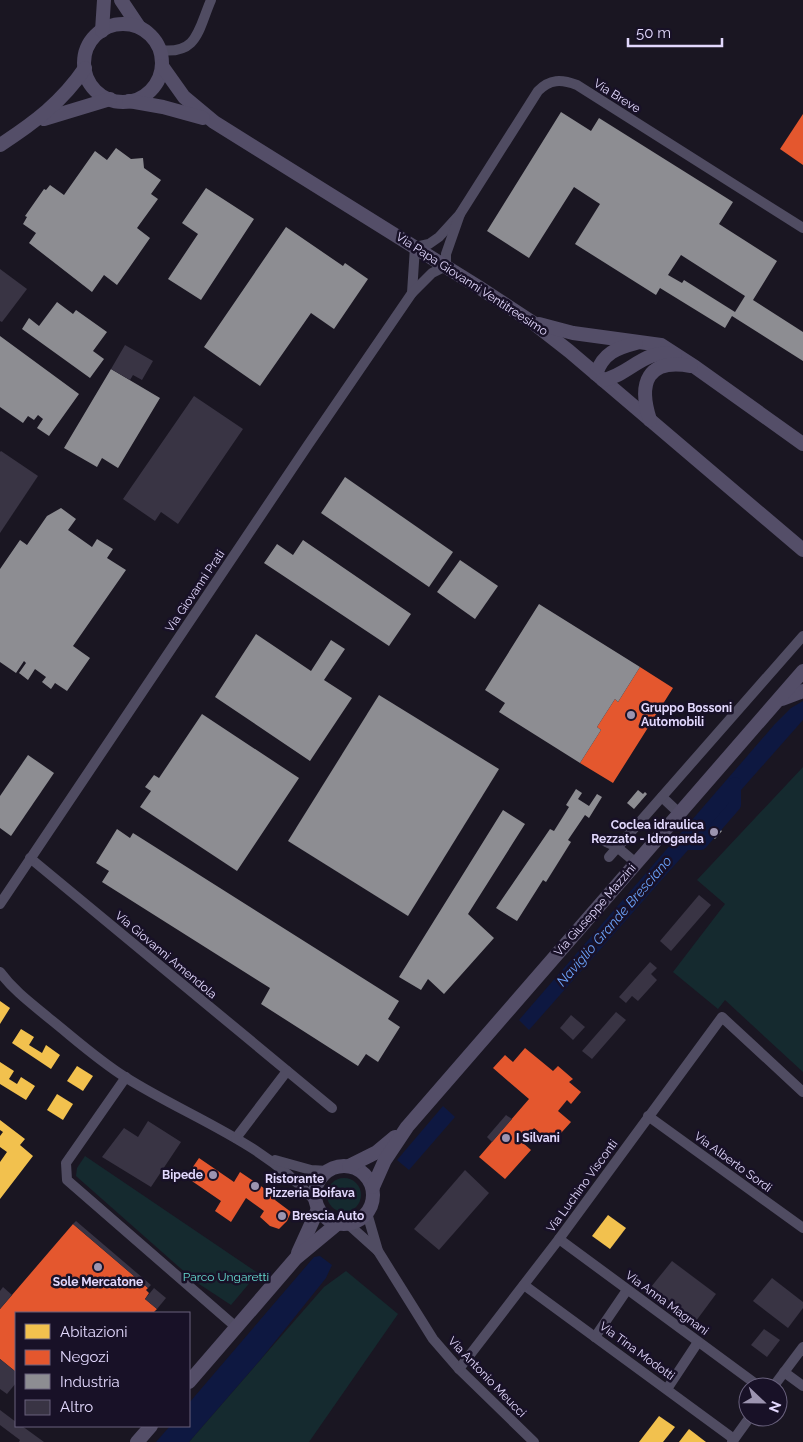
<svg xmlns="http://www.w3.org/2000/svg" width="803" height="1442" viewBox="0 0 803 1442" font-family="Raleway,sans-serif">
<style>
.green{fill:#152a2f}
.water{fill:#0e1841}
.homes{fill:#f2c14e}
.shops{fill:#e4572e}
.industry{fill:#8d8d92;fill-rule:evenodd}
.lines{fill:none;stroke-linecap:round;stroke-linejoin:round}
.canal{stroke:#0e1841;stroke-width:12}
.building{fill:#393444}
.street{stroke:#504c62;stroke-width:10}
.secondary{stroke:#544e68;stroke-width:14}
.poi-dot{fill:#9c94b0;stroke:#181127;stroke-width:2}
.labels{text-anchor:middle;stroke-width:5;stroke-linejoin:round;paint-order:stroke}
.street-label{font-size:12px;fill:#e2d8fd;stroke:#181127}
.poi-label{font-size:12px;font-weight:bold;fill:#e2d8fd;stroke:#181127;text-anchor:start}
.park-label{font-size:12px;fill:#66dbd0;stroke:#181127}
.water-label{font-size:14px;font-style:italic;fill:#6ba1f9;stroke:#181127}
</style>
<rect width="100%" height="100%" fill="#1a1622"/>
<g class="green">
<polygon points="803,767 803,1072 725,1000 718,1009 673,972 725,904 697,880"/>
<polygon points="85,1156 258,1273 231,1305 196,1282 76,1176 77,1168"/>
<circle cx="344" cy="1195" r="17"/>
<polygon points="346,1271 398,1314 309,1442 189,1442 324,1287"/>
</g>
<g class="water">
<polygon points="803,701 803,720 529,1030 519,1020 774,725 791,708"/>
<polygon points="443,1106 455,1117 409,1170 397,1160"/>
<polygon points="320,1256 332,1265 326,1278 261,1359 189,1442 156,1442 170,1426 189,1426 189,1403 314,1257"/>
</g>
<g class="homes">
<polygon points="0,1001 10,1008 0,1024"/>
<polygon points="21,1029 34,1037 29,1045 42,1053 46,1045 60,1055 51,1069 12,1043"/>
<polygon points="0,1062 14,1071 9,1079 17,1084 21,1077 35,1086 26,1100 0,1084"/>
<polygon points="77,1066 93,1076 83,1091 67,1081"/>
<polygon points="57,1094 73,1104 63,1120 47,1110"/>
<polygon points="0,1120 25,1139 20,1145 33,1156 0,1199 0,1162 7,1152 0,1147 0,1136 3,1132 0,1130"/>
<polygon points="608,1215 626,1228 610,1249 592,1236"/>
<polygon points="659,1416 675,1427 663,1442 639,1442"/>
<polygon points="689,1429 706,1442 679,1442"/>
</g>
<g class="shops">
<polygon points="803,114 803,165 780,149"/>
<polygon points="640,667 673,688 613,783 580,763 601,730 597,727 615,699 618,702"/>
<polygon points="525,1048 553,1071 558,1066 573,1079 569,1082 581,1092 571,1104 567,1100 558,1111 571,1122 552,1143 534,1128 522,1142 531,1150 505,1179 479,1157 529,1099 493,1068 505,1055 513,1062"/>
<polygon points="199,1158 234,1182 240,1172 277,1197 275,1200 291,1212 287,1221 279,1229 270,1226 260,1217 264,1211 246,1198 231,1222 215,1211 221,1201 186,1177"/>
<polygon points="73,1224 148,1288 146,1290 149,1293 145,1299 157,1309 153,1313 16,1313 16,1372 0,1359 0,1309"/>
</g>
<g class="industry">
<path d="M561 112 591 131 599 118 733 202 719 224 777 261 753 300 803 332V361L732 316 725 328 660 288 656 295 575 244 600 204 574 187 529 258 487 231ZM681 255 745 296 735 312 684 280 682 283 668 275Z"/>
<polygon points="116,148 131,159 143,158 144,168 161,180 151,194 158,199 137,228 150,238 127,271 117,285 104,275 92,292 29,243 36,233 23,224 27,217 25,216 44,189 46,190 50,185 64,195 95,151 107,160"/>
<polygon points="206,188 254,219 201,300 168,279 198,234 182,223"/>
<polygon points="286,227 343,266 345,263 368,279 334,329 311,313 260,386 204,347"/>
<polygon points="57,302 73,314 76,310 107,332 93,351 104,359 90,378 22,329 29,318 39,326"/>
<polygon points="0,336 79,394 49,436 37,428 43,419 38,415 34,420 28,416 23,423 0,407"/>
<polygon points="111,369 160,398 118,468 102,458 97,467 64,448"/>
<polygon points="345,477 453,552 429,587 321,513"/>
<polygon points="61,508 76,519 68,530 92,547 97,539 113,549 107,558 126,570 73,646 90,658 67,691 55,683 51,689 42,682 46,677 35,669 28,680 19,673 26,663 24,661 16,673 0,662 0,569 20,540 27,545 47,516"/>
<polygon points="303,540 411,614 389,646 264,563 277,544 293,555"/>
<polygon points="460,560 498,586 475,619 437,592"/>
<polygon points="539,604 640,667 618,702 615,699 597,727 601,730 580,763 499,712 505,703 485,690"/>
<polygon points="256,634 311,671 331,640 345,649 324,680 352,698 310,761 215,697"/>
<polygon points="379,695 499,769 408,916 288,841"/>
<polygon points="202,714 299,778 237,871 140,807 151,791 145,787 154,775 159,778"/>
<polygon points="28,755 54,773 11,836 0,828 0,796"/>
<polygon points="576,789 582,793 578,799 589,806 597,794 602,797 589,818 585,815 568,840 571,842 546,882 543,880 517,921 496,908 550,829 554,831 569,807 566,805"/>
<polygon points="638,790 643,794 645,792 647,794 634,809 627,803"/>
<polygon points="503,810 525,824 468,914 494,938 444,994 428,979 421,990 399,977"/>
<polygon points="714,825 722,831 715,839 707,832"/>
<polygon points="117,829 130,838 133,833 399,1001 388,1019 400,1027 378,1062 366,1054 358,1066 261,1004 270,988 102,882 109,871 96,863"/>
</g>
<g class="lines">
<polyline class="canal" points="681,844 701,844 735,805 735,783"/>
</g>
<g class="building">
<polygon points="0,269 27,289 2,322 0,321"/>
<polygon points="125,345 153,361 142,380 133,375 130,380 111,369"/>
<polygon points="194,396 243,429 178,524 161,512 155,521 123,499"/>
<polygon points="1,451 38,476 0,533 0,452"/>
<polygon points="699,895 711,905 671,951 660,941"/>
<polygon points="650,962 657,968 651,974 657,980 638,1001 632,996 626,1003 619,997"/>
<polygon points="616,1012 626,1020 592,1059 582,1051"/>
<polygon points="571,1015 585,1027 573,1040 560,1028"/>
<polygon points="506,1115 512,1119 492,1142 487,1137"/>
<polygon points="148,1121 181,1142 151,1187 102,1157 124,1128 138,1137"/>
<polygon points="465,1170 489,1193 439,1250 414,1229"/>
<polygon points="76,1221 151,1285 148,1288 73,1224"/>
<polygon points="672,1261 716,1294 696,1321 651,1287"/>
<polygon points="772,1278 803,1302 803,1308 788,1328 753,1301"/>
<polygon points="3,1287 12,1295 0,1309 0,1291"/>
<polygon points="154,1288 166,1298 157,1309 145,1299"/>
<polygon points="764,1329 780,1340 767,1357 751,1345"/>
<polygon points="0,1359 16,1372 16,1383 7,1394 0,1389"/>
<polygon points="0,1410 16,1422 16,1426 22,1426 44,1442 19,1442 20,1440 0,1425"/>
</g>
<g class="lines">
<g class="street">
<path d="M159 50C198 55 198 30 211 0"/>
<path d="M412 293 415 247 429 244 439 237 460 214 538 91C550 79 561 79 577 85L803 228"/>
<polyline points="662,797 679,813"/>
<polyline points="606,842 617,847 636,863"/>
<polyline points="609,857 803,636"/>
<polyline points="30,858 332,1108"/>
<polyline points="0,904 308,445 412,293 432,273 446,266 446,254 460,214"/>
<path d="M0 972C14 991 32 1004 50 1019 75 1039 98 1060 125 1077 190 1118 264 1142 315 1201"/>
<polyline points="126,1077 66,1163 67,1180 236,1327"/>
<polyline points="648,1116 803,1228"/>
<polyline points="236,1138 287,1071"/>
<polyline points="275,1160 311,1170 328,1171"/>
<polyline points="367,1213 378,1251 433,1339 459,1369 534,1442"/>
<polyline points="348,1224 378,1251"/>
<polyline points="559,1239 760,1387"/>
<polyline points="524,1285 734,1439"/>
<polyline points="595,1337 627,1290"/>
<polyline points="459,1369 559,1239 722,1017 803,1092"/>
<polyline points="784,1372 803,1386"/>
<polyline points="773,1387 803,1347"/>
<polyline points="667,1389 698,1342"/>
<polyline points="732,1442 750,1417"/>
</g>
<g class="secondary">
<polyline points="121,0 139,27"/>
<circle cx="123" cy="63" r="39"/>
<polyline points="102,31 104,0"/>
<polyline points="162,66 184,97 214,122 480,288 532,322 569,351 803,550"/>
<polyline points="129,101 163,107 203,118"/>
<polyline points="44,119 110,99"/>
<path d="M0 145C34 123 62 102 85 68"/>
<polyline points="539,324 573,333 661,345 695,367 803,444"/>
<path d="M596 374C603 353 617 348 636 343"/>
<path d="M603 380C630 375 645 347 675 355"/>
<path d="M650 420C638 383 647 358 691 366"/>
<polyline points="782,699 803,691"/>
<circle cx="344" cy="1195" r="29"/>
<polyline points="349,1166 377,1152 395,1137"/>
<polyline points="373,1187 385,1160 407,1127 803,671"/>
<polyline points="298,1253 318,1209"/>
<polyline points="189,1382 296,1258 337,1224"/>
<polyline points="137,1442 151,1426"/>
</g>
</g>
<g class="poi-dot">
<circle cx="631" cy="715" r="5"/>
<circle cx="714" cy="832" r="5"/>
<circle cx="506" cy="1138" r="5"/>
<circle cx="213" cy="1175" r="5"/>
<circle cx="255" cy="1186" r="5"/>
<circle cx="282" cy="1216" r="5"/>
<circle cx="98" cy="1267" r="5"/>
</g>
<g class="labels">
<g class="street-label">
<text transform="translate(617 96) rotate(32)" y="4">Via Breve</text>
<text transform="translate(472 284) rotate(33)" y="4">Via Papa Giovanni Ventitreesimo</text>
<text transform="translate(195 591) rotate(-56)" y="4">Via Giovanni Prati</text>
<text transform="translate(595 910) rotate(-49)" y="4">Via Giuseppe Mazzini</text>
<text transform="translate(166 955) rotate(40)" y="4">Via Giovanni Amendola</text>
<text transform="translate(733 1162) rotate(36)" y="4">Via Alberto Sordi</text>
<text transform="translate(582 1186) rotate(-54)" y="4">Via Luchino Visconti</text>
<text transform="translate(667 1303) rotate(36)" y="4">Via Anna Magnani</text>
<text transform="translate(637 1351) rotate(36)" y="4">Via Tina Modotti</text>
<text transform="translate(487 1377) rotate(46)" y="4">Via Antonio Meucci</text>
</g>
<g class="poi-label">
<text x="641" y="712">Gruppo Bossoni<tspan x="641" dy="14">Automobili</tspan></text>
<text x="704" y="829" text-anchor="end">Coclea idraulica<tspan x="704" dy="14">Rezzato - Idrogarda</tspan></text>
<text x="516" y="1142">I Silvani</text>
<text x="203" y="1179" text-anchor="end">Bipede</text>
<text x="265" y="1183">Ristorante<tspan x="265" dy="14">Pizzeria Boifava</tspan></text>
<text x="292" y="1220">Brescia Auto</text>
<text x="98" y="1286" text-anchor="middle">Sole Mercatone</text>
</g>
<g class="park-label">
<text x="226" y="1281">Parco Ungaretti</text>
</g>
<g class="water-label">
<text transform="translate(614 921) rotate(-49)" y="5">Naviglio Grande Bresciano</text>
</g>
</g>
<rect x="15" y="1312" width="175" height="115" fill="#181127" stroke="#69617d"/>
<rect x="25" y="1324" width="25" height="15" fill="#f2c14e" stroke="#69617d"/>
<text x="60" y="1337" font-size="15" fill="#e2d8fd">Abitazioni</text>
<rect x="25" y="1350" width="25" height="15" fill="#e4572e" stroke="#69617d"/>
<text x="60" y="1362" font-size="15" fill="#e2d8fd">Negozi</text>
<rect x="25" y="1374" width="25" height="15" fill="#8d8d92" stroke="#69617d"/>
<text x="60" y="1387" font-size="15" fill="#e2d8fd">Industria</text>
<rect x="25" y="1400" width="25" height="15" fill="#393444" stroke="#69617d"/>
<text x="60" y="1412" font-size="15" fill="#e2d8fd">Altro</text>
<g transform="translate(763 1402) rotate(112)"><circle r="24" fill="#181127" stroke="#69617d"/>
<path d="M0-4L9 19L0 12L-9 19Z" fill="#9c94b0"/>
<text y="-8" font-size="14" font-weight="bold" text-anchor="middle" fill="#e2d8fd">N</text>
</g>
<path d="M628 38v8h94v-8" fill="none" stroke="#e2d8fd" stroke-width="2.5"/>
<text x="636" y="38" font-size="15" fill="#e2d8fd" stroke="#181127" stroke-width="4" paint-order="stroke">50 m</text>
</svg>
